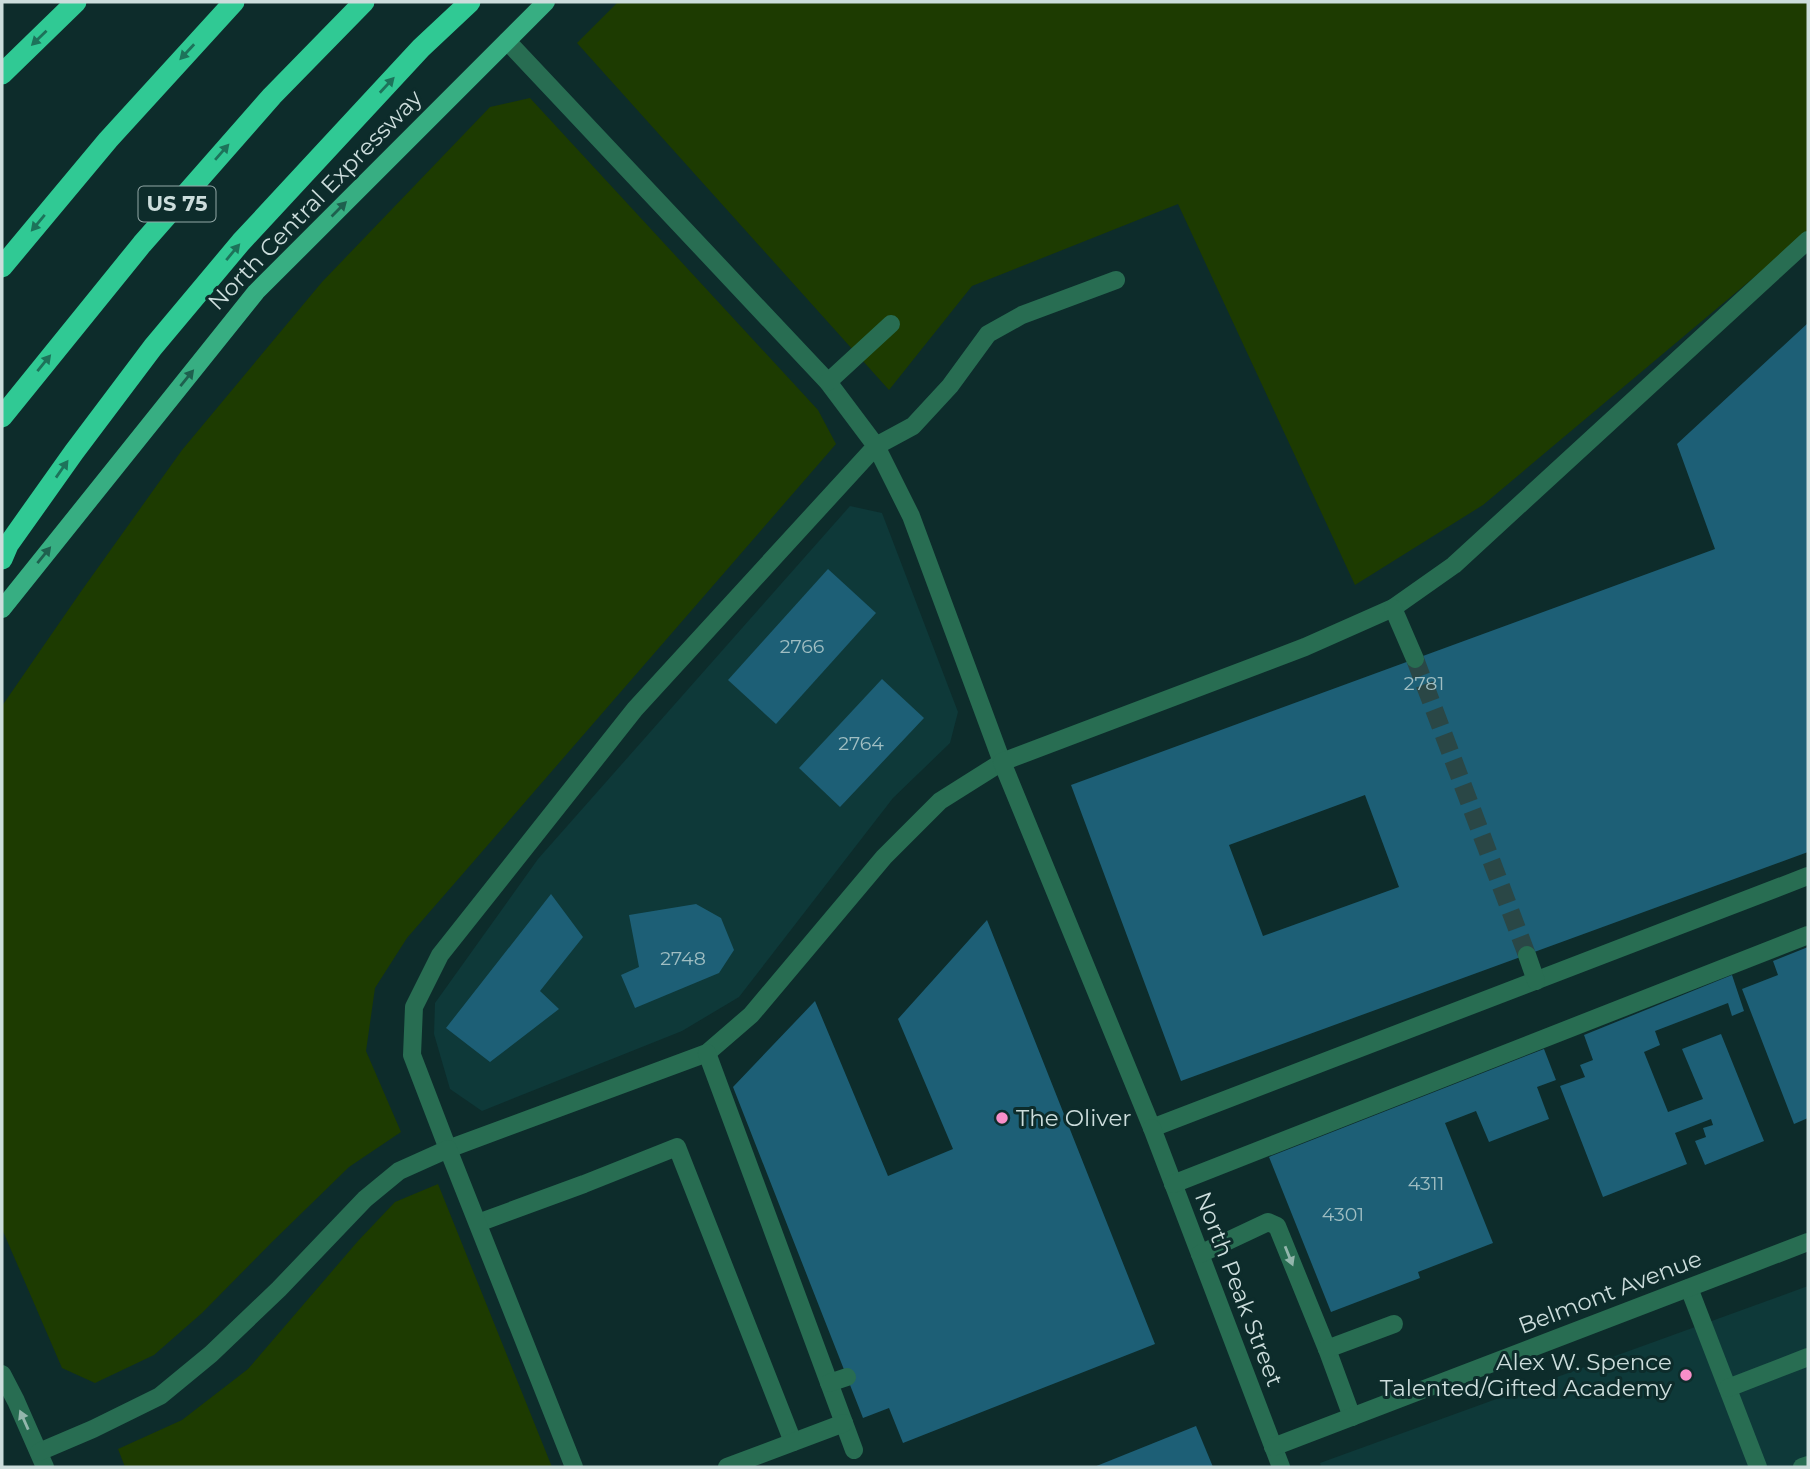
<svg xmlns="http://www.w3.org/2000/svg" width="1810" height="1469" viewBox="0 0 1810 1469" font-family="Montserrat,sans-serif">
<style>
.built{fill:#0e3939}
.green{fill:#1d3b01}
.building{fill:#1d5f76;fill-rule:evenodd}
.lines{fill:none;stroke-linecap:round;stroke-linejoin:round}
.minor-tunnel{stroke:#2a4746;stroke-width:18;stroke-dasharray:18 9;stroke-linecap:butt}
.minor{stroke:#286d52;stroke-width:18}
.major{stroke:#37ae82;stroke-width:18}
.highway{stroke:#30c994;stroke-width:21}
.oneway{fill:#1d735a}
.oneway2{fill:#1e604e}
.oneway3{fill:#93b6ac}
.poi-dot{fill:#f98fc9;stroke:#0d2c2b;stroke-width:2.5}
.labels{text-anchor:middle;stroke-width:6;stroke-linejoin:round;paint-order:stroke}
.number-label{font-size:19px;fill:#a0bec2}
.shield{fill:#0d2c2b;stroke:#93a8a7;stroke-width:2}
.shield-label{font-size:21px;font-weight:bold;fill:#ccdddc}
.street-label{font-size:23px;fill:#ccdddc;stroke:#0d2c2b}
.poi-label{font-size:23px;fill:#ccdddc;stroke:#0d2c2b;text-anchor:start}
</style>
<rect width="100%" height="100%" fill="#0d2c2b"/>
<g class="built">
<polygon points="850,506 882,513 958,712 950,743 893,798 739,997 682,1031 482,1111 450,1089 434,1034 435,1003 538,859"/>
<polygon points="1808,1286 1808,1467 1321,1467 1320,1463"/>
</g>
<g class="green">
<polygon points="618,2 1808,2 1808,232 1483,505 1355,585 1178,204 972,286 889,390 577,43"/>
<polygon points="530,98 818,410 836,444 407,938 375,988 366,1051 401,1132 349,1167 272,1242 202,1313 154,1355 95,1383 62,1368 2,1229 2,706 82,590 182,450 322,282 490,107"/>
<polygon points="438,1184 552,1467 125,1467 118,1449 182,1420 248,1369 358,1241 395,1202"/>
</g>
<g class="building">
<path d="M1808 323V852L1181 1081 1071 785 1715 549 1677 444ZM1365 795 1399 887 1263 936 1229 845Z"/>
<polygon points="828,569 876,613 776,724 728,680"/>
<polygon points="882,679 924,718 840,807 799,768"/>
<polygon points="551,894 583,937 540,991 559,1009 490,1062 446,1028"/>
<polygon points="696,904 721,918 734,950 719,973 635,1008 621,975 639,967 629,915"/>
<polygon points="987,920 1155,1344 903,1443 889,1408 863,1418 733,1087 815,1001 888,1176 953,1149 898,1019"/>
<polygon points="1808,947 1808,1118 1794,1124 1742,989 1778,975 1773,961"/>
<polygon points="1732,975 1744,1011 1732,1016 1728,1003 1655,1031 1660,1045 1644,1052 1668,1112 1703,1099 1682,1049 1721,1034 1764,1141 1705,1165 1695,1141 1706,1137 1703,1128 1713,1125 1711,1119 1675,1133 1687,1164 1603,1197 1560,1086 1585,1077 1580,1065 1593,1060 1584,1035"/>
<polygon points="1544,1049 1556,1080 1537,1087 1549,1119 1489,1142 1476,1111 1445,1123 1493,1243 1418,1272 1420,1278 1331,1312 1269,1157"/>
<polygon points="1196,1426 1213,1467 1094,1467"/>
</g>
<g class="lines">
<polyline class="minor-tunnel" points="1415,659 1527,955"/>
<g class="minor">
<polyline points="507,41 828,382 876,446 911,516 1002,762 940,801 884,857 751,1015 707,1053 448,1149 412,1055 414,1007 440,955 635,709 876,446 913,426 950,386 988,334 1022,315 1116,280"/>
<polyline points="1808,240 1454,565 1393,608 1305,647 1002,762 1152,1128 1808,876"/>
<polyline points="828,382 891,324"/>
<polyline points="1393,608 1415,659"/>
<polyline points="1527,955 1536,981"/>
<polyline points="707,1053 854,1450"/>
<polyline points="1152,1128 1281,1467"/>
<polyline points="1173,1184 1808,935"/>
<polyline points="478,1223 584,1184 677,1147 793,1442"/>
<polyline points="1200,1254 1268,1222 1277,1226 1327,1349 1352,1417"/>
<polyline points="1689,1288 1758,1467"/>
<polyline points="1327,1349 1394,1324"/>
<polyline points="2,1374 16,1401 45,1467"/>
<polyline points="829,1383 847,1377"/>
<polyline points="1728,1388 1808,1357"/>
<polyline points="1273,1447 1808,1242"/>
<polyline points="39,1452 93,1429 160,1396 211,1354 279,1289 365,1199 399,1171 448,1149 574,1467"/>
<polyline points="727,1467 844,1423"/>
<polyline points="1802,1467 1808,1465"/>
</g>
<polyline class="major" points="2,609 256,292 546,2"/>
<g class="highway">
<polyline points="2,74 76,2"/>
<polyline points="2,267 108,140 234,2"/>
<polyline points="2,417 142,244 272,96 364,2"/>
<polyline points="2,559 8,545 74,452 153,347 241,242 421,48 470,2"/>
</g>
</g>
<defs><path id="oneway-solid" d="M-6-.8H1V-3.2L6.5 0L1 3.2V.8H-6Z" transform="scale(1.75)"/></defs>
<g class="oneway">
<use href="#oneway-solid" transform="translate(39 38) rotate(136)"/>
<use href="#oneway-solid" transform="translate(187 52) rotate(133)"/>
<use href="#oneway-solid" transform="translate(387 85) rotate(-47)"/>
<use href="#oneway-solid" transform="translate(222 152) rotate(-49)"/>
<use href="#oneway-solid" transform="translate(38 223) rotate(130)"/>
<use href="#oneway-solid" transform="translate(233 252) rotate(-50)"/>
<use href="#oneway-solid" transform="translate(44 363) rotate(-51)"/>
<use href="#oneway-solid" transform="translate(62 469) rotate(-55)"/>
</g>
<g class="oneway2">
<use href="#oneway-solid" transform="translate(339 209) rotate(-45)"/>
<use href="#oneway-solid" transform="translate(187 378) rotate(-51)"/>
<use href="#oneway-solid" transform="translate(44 555) rotate(-51)"/>
</g>
<g class="oneway3">
<use href="#oneway-solid" transform="translate(1289 1256) rotate(68)"/>
<use href="#oneway-solid" transform="translate(24 1420) rotate(-114)"/>
</g>
<g class="poi-dot">
<circle cx="1002" cy="1118" r="7"/>
<circle cx="1686" cy="1375" r="7"/>
</g>
<g class="labels">
<g class="number-label">
<text x="802" y="653">2766</text>
<text x="1424" y="690">2781</text>
<text x="861" y="750">2764</text>
<text x="683" y="965">2748</text>
<text x="1426" y="1190">4311</text>
<text x="1343" y="1221">4301</text>
</g>
<rect class="shield" x="138.5" y="186.5" width="77" height="35" rx="5"/>
<g class="shield-label">
<text x="177" y="211">US 75</text>
</g>
<g class="street-label">
<text transform="translate(315 200) rotate(-46)" y="8">North Central Expressway</text>
<text transform="translate(1239 1289) rotate(69)" y="8">North Peak Street</text>
<text transform="translate(1610 1292) rotate(-21)" y="8">Belmont Avenue</text>
</g>
<g class="poi-label">
<text x="1016" y="1126">The Oliver</text>
<text x="1672" y="1370" text-anchor="end">Alex W. Spence<tspan x="1672" dy="26">Talented/Gifted Academy</tspan></text>
</g>
</g>
<rect width="1810" height="1469" fill="none" stroke="#ccdddc" stroke-width="7"/>
</svg>
